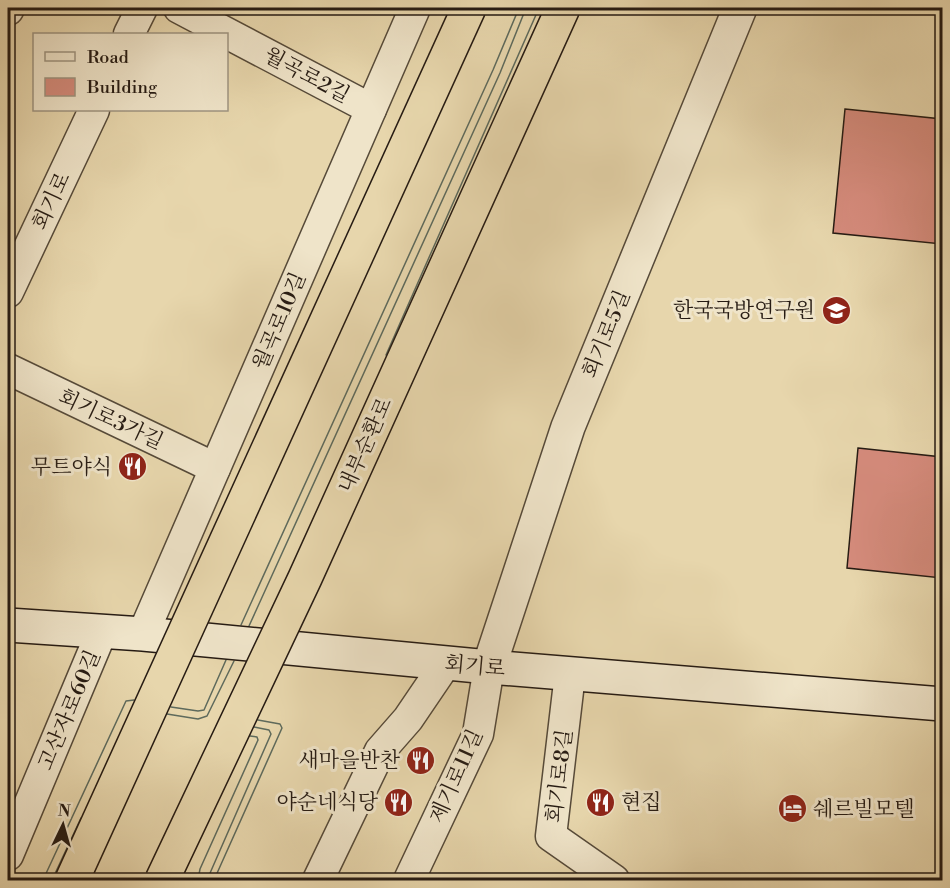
<svg xmlns="http://www.w3.org/2000/svg" width="950" height="888" viewBox="0 0 950 888" font-family="'Libre Bodoni','Noto Serif KR',serif">
<style>
.pier{fill:#e7d6ac}
.lines{fill:none;stroke-linecap:round;stroke-linejoin:round}
.shore{stroke:#5e6a5c;stroke-width:1.5}
.building{fill:#d58b7c;stroke:#261b13;stroke-width:1.5}
.minor-casing{stroke:#564a39;stroke-width:33}
.tertiary-casing{stroke:#564a39;stroke-width:36}
.secondary-casing{stroke:#261b13;stroke-width:36}
.minor{stroke:#efe4c9;stroke-width:30}
.tertiary{stroke:#efe4c9;stroke-width:33}
.secondary{stroke:#efe4c9;stroke-width:33}
.trunk-bridge-casing{stroke:#261b13;stroke-width:36;stroke-linecap:butt}
.trunk-bridge{stroke:#e7d6ac;stroke-width:33}
.labels{text-anchor:middle;stroke-width:6;stroke-linejoin:round;paint-order:stroke}
.street-label{font-size:21px;fill:#261b13;stroke:#efe4c9}
.poi-label{font-size:21px;fill:#261b13;stroke:#efe4c9;text-anchor:end}
</style>
<rect width="100%" height="100%" fill="#e7d6ac"/>
<filter id="stains"><feTurbulence type="fractalNoise" baseFrequency=".00333" numOctaves="4"/><feColorMatrix values="0 0 0 0 .2 0 0 0 0 .09 0 0 0 0 .02 0 0 0 .5 -.17"/></filter>
<radialGradient id="worn" r=".72"><stop offset=".6" stop-color="#630" stop-opacity="0"/><stop offset="1" stop-color="#630" stop-opacity=".3"/></radialGradient>
<polygon class="pier" points="510,8 557,8 241,708 284,716 207,880 48,880 133,691 198,702"/>
<g class="lines">
<g class="shore">
<polyline points="386,355 539,8"/>
<polyline points="241,625 493,70 519,8"/>
<polyline points="249,626 500,73 526,8"/>
<polyline points="171,707 198,711 204,710 226,660"/>
<polyline points="167,714 198,719 207,716 234,661"/>
<polyline points="43,880 126,701 134,700"/>
<polyline points="52,880 81,818"/>
<polyline points="198,880 200,869 258,740 257,737 250,736"/>
<polyline points="207,880 271,734 269,730 254,727"/>
<polyline points="214,880 282,728 280,724 258,720"/>
</g>
</g>
<g class="building">
<polygon points="845,109 942,119 942,244 833,233"/>
<polygon points="858,448 942,457 942,578 847,568"/>
</g>
<g class="lines">
<defs>
<g id="minor">
<polyline points="179,8 371,109"/>
<polyline points="8,10 9,8"/>
<polyline points="129,34 142,8"/>
<polyline points="8,292 94,110"/>
<polyline points="8,369 215,468"/>
<polyline points="143,634 415,8"/>
<polyline points="570,674 551,836 614,880"/>
<polyline points="8,855 102,631"/>
<polyline points="318,880 380,751 408,719 446,663"/>
<polyline points="409,880 478,734 489,667"/>
</g>
<polyline id="tertiary" points="489,667 568,427 740,8"/>
<polyline id="secondary" points="8,625 143,634 489,667 942,704"/>
</defs>
<use href="#minor" class="minor-casing"/>
<use href="#tertiary" class="tertiary-casing"/>
<use href="#secondary" class="secondary-casing"/>
<use href="#minor" class="minor"/>
<use href="#tertiary" class="tertiary"/>
<use href="#secondary" class="secondary"/>
<defs>
<g id="trunk-bridge">
<polyline points="72,880 469,8"/>
<polyline points="162,880 305,578 563,8"/>
</g>
</defs>
<use href="#trunk-bridge" class="trunk-bridge-casing"/>
<use href="#trunk-bridge" class="trunk-bridge"/>
</g>
<defs>
<symbol id="university-disc" viewBox="-11 -11 22 22"><circle r="9.5" fill="#8f2418" stroke="#efe4c9"/><path d="M0-5L7-2L0 1L-7-2ZM-4 1L0 2.5L4 1V4Q0 6-4 4Z" fill="#fff"/></symbol>
<symbol id="restaurant-disc" viewBox="-11 -11 22 22"><circle r="9.5" fill="#8f2418" stroke="#efe4c9"/><path d="M-5-6h1v4h1v-4h1v4h1v-4h1v5L-1.5 .5V6h-2V.5L-5-1ZM5-6V6H3V1.5H1.5Q1.5-4 5-6Z" fill="#fff"/></symbol>
<symbol id="hotel-disc" viewBox="-11 -11 22 22"><circle r="9.5" fill="#8f2418" stroke="#efe4c9"/><path d="M-6-4.5h1.5V1H6V5H4.5V3h-9V5H-6ZM-4 0a1.8 1.8 0 1 1 3.6 0ZM.5 0V-2.5h3Q6-2.5 6 0Z" fill="#fff"/></symbol>
</defs>
<g fill-rule="evenodd">
<use href="#university-disc" x="820" y="294" width="33" height="33"/>
<use href="#restaurant-disc" x="116" y="450" width="33" height="33"/>
<use href="#restaurant-disc" x="404" y="744" width="33" height="33"/>
<use href="#restaurant-disc" x="382" y="786" width="33" height="33"/>
<use href="#restaurant-disc" x="584" y="786" width="33" height="33"/>
<use href="#hotel-disc" x="776" y="792" width="33" height="33"/>
</g>
<g class="labels">
<g class="street-label">
<text transform="translate(307 75) rotate(28)" y="7">월곡로2길</text>
<text transform="translate(51 201) rotate(-65)" y="7">회기로</text>
<text transform="translate(279 321) rotate(-67)" y="7">월곡로10길</text>
<text transform="translate(606 334) rotate(-68)" y="7">회기로5길</text>
<text transform="translate(111 419) rotate(25)" y="7">회기로3가길</text>
<text transform="translate(365 445) rotate(-66)" y="7">내부순환로</text>
<text transform="translate(475 666) rotate(5)" y="7">회기로</text>
<text transform="translate(69 710) rotate(-67)" y="7">고산자로60길</text>
<text transform="translate(456 776) rotate(-66)" y="7">제기로11길</text>
<text transform="translate(559 776) rotate(-83)" y="7">회기로8길</text>
</g>
<g class="poi-label">
<text x="815" y="317">한국국방연구원</text>
<text x="112" y="474">무트야식</text>
<text x="400" y="767">새마을반찬</text>
<text x="378" y="809">야순네식당</text>
<text x="621" y="809" text-anchor="start">현집</text>
<text x="813" y="816" text-anchor="start">쉐르빌모텔</text>
</g>
</g>
<rect width="950" height="888" fill="none" stroke="#e7d6ac" stroke-width="30"/>
<rect x="9" y="9" width="932" height="870" fill="none" stroke="#261b13" stroke-width="3"/>
<rect x="15" y="15" width="920" height="858" fill="none" stroke="#261b13" stroke-width="1.5"/>
<rect x="33" y="33" width="195" height="78" fill="#efe4c9" stroke="#9f9480" stroke-width="1.5"/>
<rect x="45" y="52" width="30" height="9" fill="#efe4c9" stroke="#9f9480" stroke-width="1.5"/>
<text x="87" y="63" font-size="18" fill="#261b13">Road</text>
<rect x="45" y="78" width="30" height="18" fill="#d58b7c" stroke="#9f9480" stroke-width="1.5"/>
<text x="87" y="93" font-size="18" fill="#261b13">Building</text>
<g transform="translate(63 825) rotate(5)" stroke="#efe4c9" stroke-width="4.5" paint-order="stroke">
<path d="M0-4.5L10 22L0 15L-10 22Z" fill="#261b13"/>
<text y="-9" font-size="16" font-weight="bold" text-anchor="middle" fill="#261b13">N</text>
</g>
<rect width="100%" height="100%" filter="url(#stains)"/>
<rect width="100%" height="100%" fill="url(#worn)"/>
</svg>
